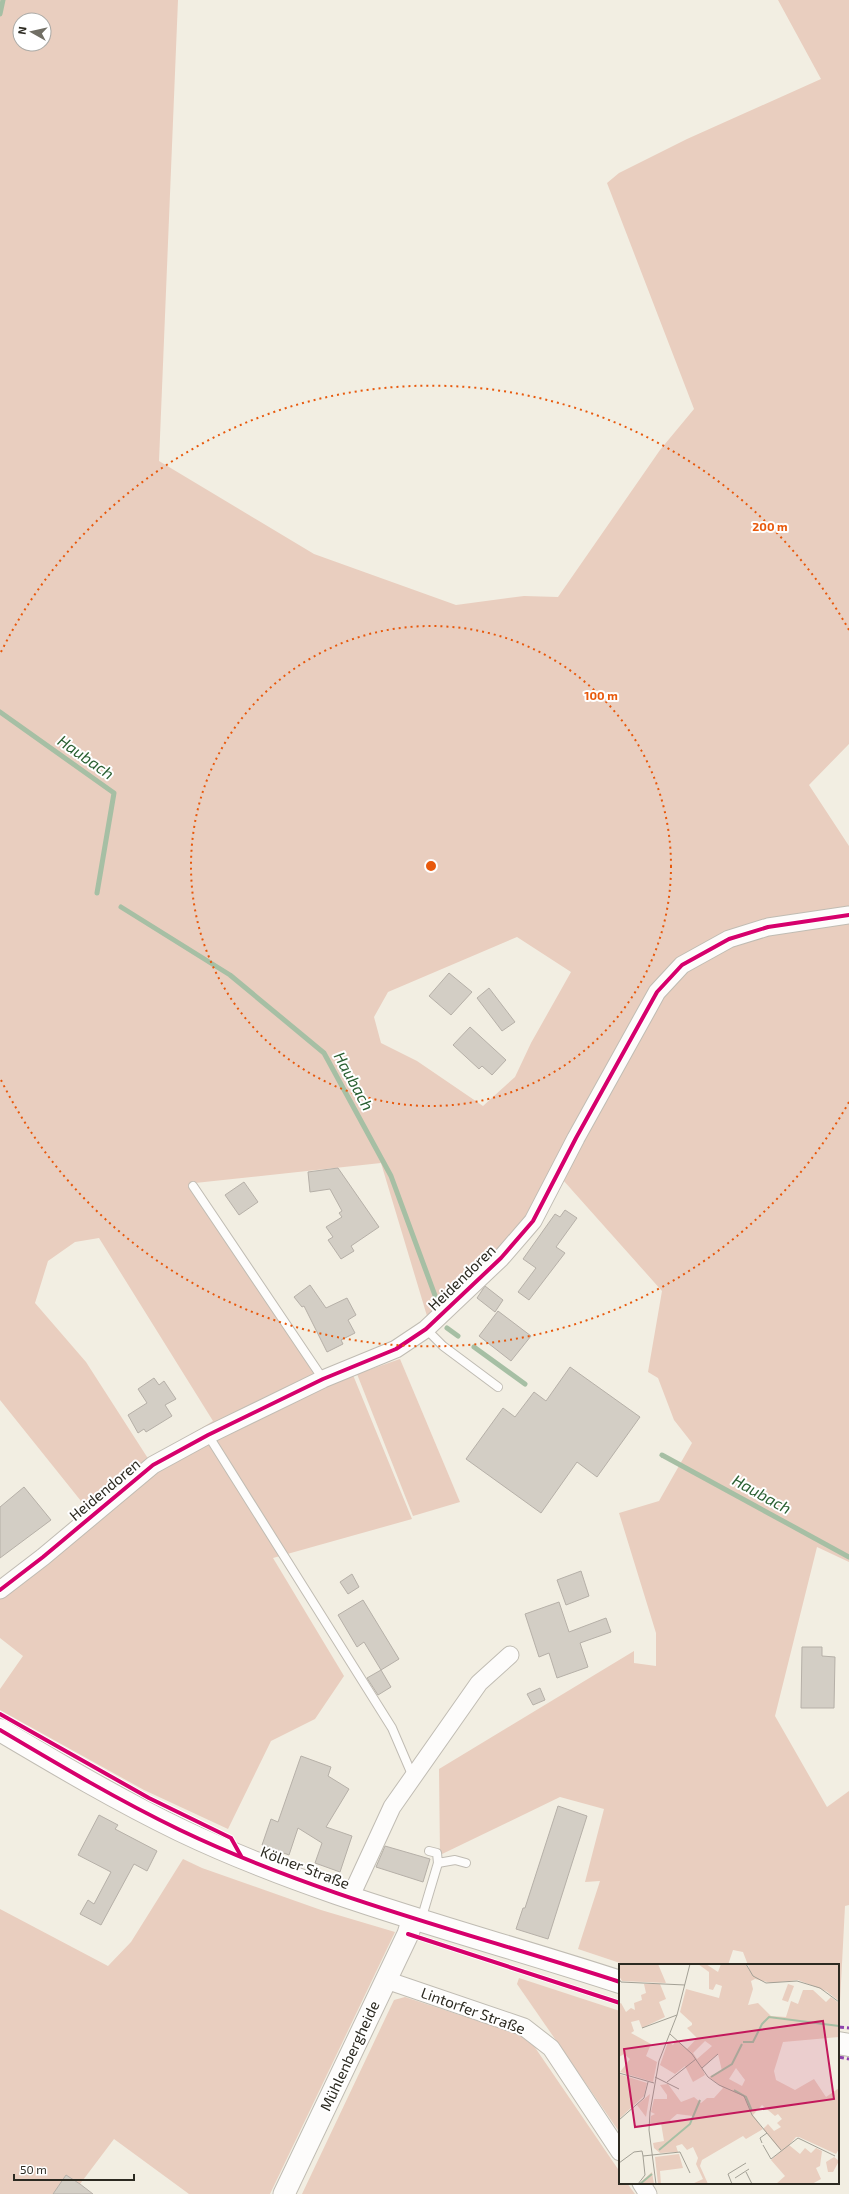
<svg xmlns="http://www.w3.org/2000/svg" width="849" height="2194" viewBox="0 0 849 2194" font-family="'Exo 2',sans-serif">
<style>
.green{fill:#e9cebf;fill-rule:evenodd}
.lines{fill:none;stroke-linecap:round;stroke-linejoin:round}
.stream{stroke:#a6bfa4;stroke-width:5}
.building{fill:#d3cec5;stroke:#b6b0a8}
.service-casing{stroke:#c0bcb3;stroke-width:10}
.minor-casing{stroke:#c0bcb3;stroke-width:19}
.tertiary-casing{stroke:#c0bcb3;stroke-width:23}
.primary-casing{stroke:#c0bcb3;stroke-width:24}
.service{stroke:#fdfcfb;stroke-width:8}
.minor{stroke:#fdfcfb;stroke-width:17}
.tertiary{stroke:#fdfcfb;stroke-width:21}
.primary{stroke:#fdfcfb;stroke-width:22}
.quiet{stroke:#8e44ad;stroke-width:3;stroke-dasharray:6 3;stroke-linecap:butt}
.cycleway-casing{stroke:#fff;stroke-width:6}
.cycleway{stroke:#d6006c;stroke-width:4}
.ring{fill:none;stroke:#e8590c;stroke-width:2;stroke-dasharray:2 4}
.labels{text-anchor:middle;stroke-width:4;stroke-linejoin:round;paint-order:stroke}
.street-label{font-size:15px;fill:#2c2a21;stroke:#fff}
.water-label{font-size:16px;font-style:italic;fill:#2a6032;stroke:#fff}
.inset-river{fill:none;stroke:#a6bfa4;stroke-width:2}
.inset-road{fill:none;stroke:#a3a095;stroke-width:1}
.view{fill:#c2185b;fill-opacity:0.15;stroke:#c2185b;stroke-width:2}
.inset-edge{fill:none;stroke:#2c2a21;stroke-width:2}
.centre{fill:#e8590c;stroke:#fff;stroke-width:2}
.ring-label{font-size:12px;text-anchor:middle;font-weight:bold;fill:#e8590c;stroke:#fff;stroke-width:4;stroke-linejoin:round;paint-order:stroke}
</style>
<rect width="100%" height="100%" fill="#f2eee2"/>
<g class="green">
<path d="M0 0H178L159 461 314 554 456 605 524 596 558 597 660 450 694 409 607 183 619 173 687 139 821 79 778 0H849V744L809 785 849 846V1562L817 1547 775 1716 827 1807 849 1791V1905L845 1906 839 2021 838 1965H748L743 1952 733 1950 728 1965H626L578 1949 600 1881 585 1882 604 1809 560 1797 440 1855 439 1769 634 1651V1663L656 1666V1633L619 1513 659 1501 692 1443 674 1420 658 1378 648 1372 662 1291 563 1180 524 1223 427 1316 381 1163 195 1183 322 1377 353 1375 412 1519 273 1558 344 1676 315 1719 271 1741 228 1829 144 1790 0 1710V1689L23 1656 0 1638V1597L89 1511 0 1400ZM20 20H44V44H20ZM517 937 571 972 531 1043 515 1077 483 1106 417 1061 381 1043 374 1017 388 992ZM99 1238 213 1421 149 1460 86 1362 35 1303 48 1261 75 1242Z"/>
<polygon points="400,1359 460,1502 413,1516 357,1374"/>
<polygon points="183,1859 202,1868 321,1910 395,1932 270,2194 189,2194 114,2139 80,2184 66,2175 53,2194 0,2194 0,1909 108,1966 131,1942"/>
<polygon points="519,1978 620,2011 620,2133 517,1984"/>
<polygon points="405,1997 518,2034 534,2046 620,2172 620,2183 627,2183 635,2194 302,2194 394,2000"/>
</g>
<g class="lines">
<g class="stream">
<polyline points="0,14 3,0"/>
<polyline points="0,712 114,793 97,893"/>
<polyline points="121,907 230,975 324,1053 391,1176 440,1309"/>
<polyline points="447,1328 458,1336"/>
<polyline points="474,1347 525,1384"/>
<polyline points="662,1455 849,1557"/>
</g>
</g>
<g class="building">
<polygon points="449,973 472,992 451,1015 429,996"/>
<polygon points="489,988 515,1022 502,1031 477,998"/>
<polygon points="470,1027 506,1060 492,1075 482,1066 479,1069 453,1045"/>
<polygon points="338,1168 379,1227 351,1246 354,1251 341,1259 328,1240 333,1237 326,1227 342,1217 339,1213 342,1211 330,1189 310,1192 308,1172"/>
<polygon points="244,1182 258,1202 239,1215 225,1195"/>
<polygon points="565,1210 577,1218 556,1247 565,1253 529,1300 518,1292 536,1268 523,1259 555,1214 560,1217"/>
<polygon points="310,1285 326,1308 347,1298 356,1315 348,1320 355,1333 341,1340 343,1344 327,1352 304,1306 302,1307 294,1297"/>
<polygon points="485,1286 503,1300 495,1312 477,1298"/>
<polygon points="498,1311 531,1336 511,1361 479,1336"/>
<polygon points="570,1367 640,1417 597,1477 577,1462 541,1513 466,1459 503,1408 515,1417 534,1392 546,1401"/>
<polygon points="154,1378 159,1385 164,1381 176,1399 165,1405 172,1416 146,1432 144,1429 138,1433 128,1415 147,1403 138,1389"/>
<polygon points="24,1487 51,1520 0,1558 0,1507"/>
<polygon points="581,1571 589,1596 566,1605 557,1580"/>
<polygon points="352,1574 359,1587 348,1594 340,1582"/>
<polygon points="363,1600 399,1659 381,1670 391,1687 378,1695 367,1678 381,1670 364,1642 357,1647 338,1615"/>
<polygon points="559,1602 569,1632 606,1618 611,1632 580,1643 588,1667 557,1678 549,1653 539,1657 525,1614"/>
<polygon points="802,1647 822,1647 822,1656 835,1657 834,1708 801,1708"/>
<polygon points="540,1688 545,1700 533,1705 527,1694"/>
<polygon points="301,1756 331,1767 328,1776 349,1789 326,1827 352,1836 340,1872 315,1863 322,1843 298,1828 289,1855 262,1845 271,1819 278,1822"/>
<polygon points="558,1806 587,1816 548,1939 516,1929 523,1908 525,1908"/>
<polygon points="99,1815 118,1825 115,1829 157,1851 147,1871 134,1864 101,1925 80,1914 88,1900 94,1904 111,1872 78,1855"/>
<polygon points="385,1846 430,1859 423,1882 376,1867"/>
<polygon points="66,2175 80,2184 93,2194 53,2194"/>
</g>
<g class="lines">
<defs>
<g id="service">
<polyline points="193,1186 323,1379"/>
<polyline points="426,1329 443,1346 498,1387"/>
<polyline points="208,1435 392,1728 413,1777"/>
<polyline points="429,1851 437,1853 438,1863 455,1860 466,1863"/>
<polyline points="421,1920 438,1863"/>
</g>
<g id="minor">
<polyline points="0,1590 43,1557 153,1465 208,1435 323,1379 396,1349 426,1329 501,1258 533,1221 576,1138 657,992 682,965 729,939 768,927 849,915"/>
<polyline points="350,1898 392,1807 479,1683 510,1655"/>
<polyline points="386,1980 524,2027 551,2048 620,2152"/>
<polyline points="641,2183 648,2194"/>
</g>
<polyline id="tertiary" points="284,2194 408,1934 413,1918"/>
<g id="primary">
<path d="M0 1730C59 1765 118 1800 180 1830 320 1897 473 1934 620 1982"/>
<polyline points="838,2043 849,2045"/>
</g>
</defs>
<use href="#service" class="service-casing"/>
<use href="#minor" class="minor-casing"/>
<use href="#tertiary" class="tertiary-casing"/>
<use href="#primary" class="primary-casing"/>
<use href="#service" class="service"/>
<use href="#minor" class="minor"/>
<use href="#tertiary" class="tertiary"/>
<use href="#primary" class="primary"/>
<g class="quiet">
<polyline points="838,2027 849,2028"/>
<polyline points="838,2057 849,2059"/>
</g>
<defs>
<g id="cycleway">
<polyline points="0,1590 43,1557 153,1465 208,1435 323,1379 396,1349 426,1329 501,1258 533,1221 576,1138 657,992 682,965 729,939 768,927 849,915"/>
<polyline points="0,1714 149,1798 231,1838 241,1856"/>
<path d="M0 1730C59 1765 118 1800 180 1830 320 1897 473 1934 620 1982"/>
<polyline points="408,1934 620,2003"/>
</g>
</defs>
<use href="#cycleway" class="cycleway-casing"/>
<use href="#cycleway" class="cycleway"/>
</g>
<g class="ring">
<circle cx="431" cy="866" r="240"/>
<path d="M849 1102A480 480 0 0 1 1 1080M1 652A480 480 0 0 1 849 630"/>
</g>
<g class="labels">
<g class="street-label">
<text transform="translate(462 1278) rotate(-44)" y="5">Heidendoren</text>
<text transform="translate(105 1490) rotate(-40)" y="5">Heidendoren</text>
<text transform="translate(305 1868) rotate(21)" y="5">Kölner Straße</text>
<text transform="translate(473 2011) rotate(20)" y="5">Lintorfer Straße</text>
<text transform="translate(350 2056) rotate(-65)" y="5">Mühlenbergheide</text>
</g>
<g class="water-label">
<text transform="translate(86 757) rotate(35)" y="6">Haubach</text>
<text transform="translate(354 1081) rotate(61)" y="6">Haubach</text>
<text transform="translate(762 1494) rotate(29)" y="6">Haubach</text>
</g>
</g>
<g transform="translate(619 1964)">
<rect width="220" height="220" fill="#f2eee2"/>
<path d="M0 0H39L47 19 3 17 0 12ZM79 0H87L99 8 102 0H127L130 6 129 0H220V37L207 27 179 16 152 19 136 15 132 17 134 25 129 41 139 39 152 52 167 53 172 37 179 40 184 26H194L207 38 212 33 220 39V73L164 78 155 107 157 116 176 126 195 115 207 133 220 124V185L217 190 180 173H177L170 181 181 190 186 184 192 189 197 184 203 187 201 202 197 204 202 215 193 220H157L166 212 152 196 162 187 144 165 149 160 155 167 162 163 158 159 163 155 159 150 156 152 143 141 134 151 144 165 127 175 124 172 83 196 81 202 89 220H73L84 215 77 200 79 194 74 183 68 186 63 180 57 182 59 188 41 189 35 184 34 179 45 177 42 159H31L32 152 36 150 32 148 35 135H48V131L41 121 49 120 62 138 75 133 82 139 88 134H95L104 124 90 113 103 107 99 90 83 104 86 111 74 118 66 102 56 110 41 101 49 78 54 81 57 76 68 85 78 74 68 64 73 61V59L61 48 67 25 100 34 103 22 97 20 94 26 90 25V8ZM86 77 93 82 78 95 74 89ZM117 104 126 116 123 122 110 115ZM58 150 74 152 73 155 53 158 51 156ZM25 20H41L47 35 40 38 46 53 23 64 20 56 12 58 15 67 12 69 32 80 27 92 38 98 34 118 1 108 11 95 5 90 0 93V40L2 39 7 48 12 44 16 46 15 39 23 36 22 31 27 29ZM169 20 175 22 169 38 163 36ZM0 110 28 119 25 132 0 155ZM31 130 28 147 27 153 18 141ZM60 190 64 204 41 207 42 220H39L36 193ZM215 193 220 197 214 208H209L207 198ZM33 208 35 220H20L24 216Z" fill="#e9cebf" fill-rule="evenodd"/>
<path class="inset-river" d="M124 78H134L143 60 150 53 220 62M92 113 113 100 123 80M115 126 127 133 133 147M40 186 71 160 81 136M21 220 33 210"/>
<path class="inset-road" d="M127 0 134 12 147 19 178 17 201 24 220 38M0 15 2 18 66 21M23 64 58 51M51 70 73 90 89 113 100 121 125 132 133 151 162 186M83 104 99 90M0 109 35 119M36 113 60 125M48 118 77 95M0 156 25 134 29 118M143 179 141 174 148 169M144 181 152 195 179 174 216 192M0 199 15 188 23 187 24 192M127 208 133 220M116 214 130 205M19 220 26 211 24 192 61 188 71 209M37 220 30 166 31 148 40 97 58 51 71 0M113 220 109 210 127 199"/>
<path class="view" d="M204 57 215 135 16 163 5 85Z"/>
<rect width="220" height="220" class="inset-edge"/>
</g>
<circle cx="431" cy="866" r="6" class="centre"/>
<g class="ring-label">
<text x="770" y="531">200 m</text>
<text x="601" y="700">100 m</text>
</g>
<g transform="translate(32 32) rotate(278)"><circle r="19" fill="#ffffff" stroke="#abaaa6"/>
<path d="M0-3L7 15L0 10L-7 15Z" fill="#716f65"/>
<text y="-6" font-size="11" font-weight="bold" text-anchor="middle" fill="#2c2a21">N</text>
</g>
<path d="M14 2174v6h120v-6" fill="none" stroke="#2c2a21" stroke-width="2"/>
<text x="20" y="2174" font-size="12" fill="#2c2a21" stroke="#ffffff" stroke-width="3" paint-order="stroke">50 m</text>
</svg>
